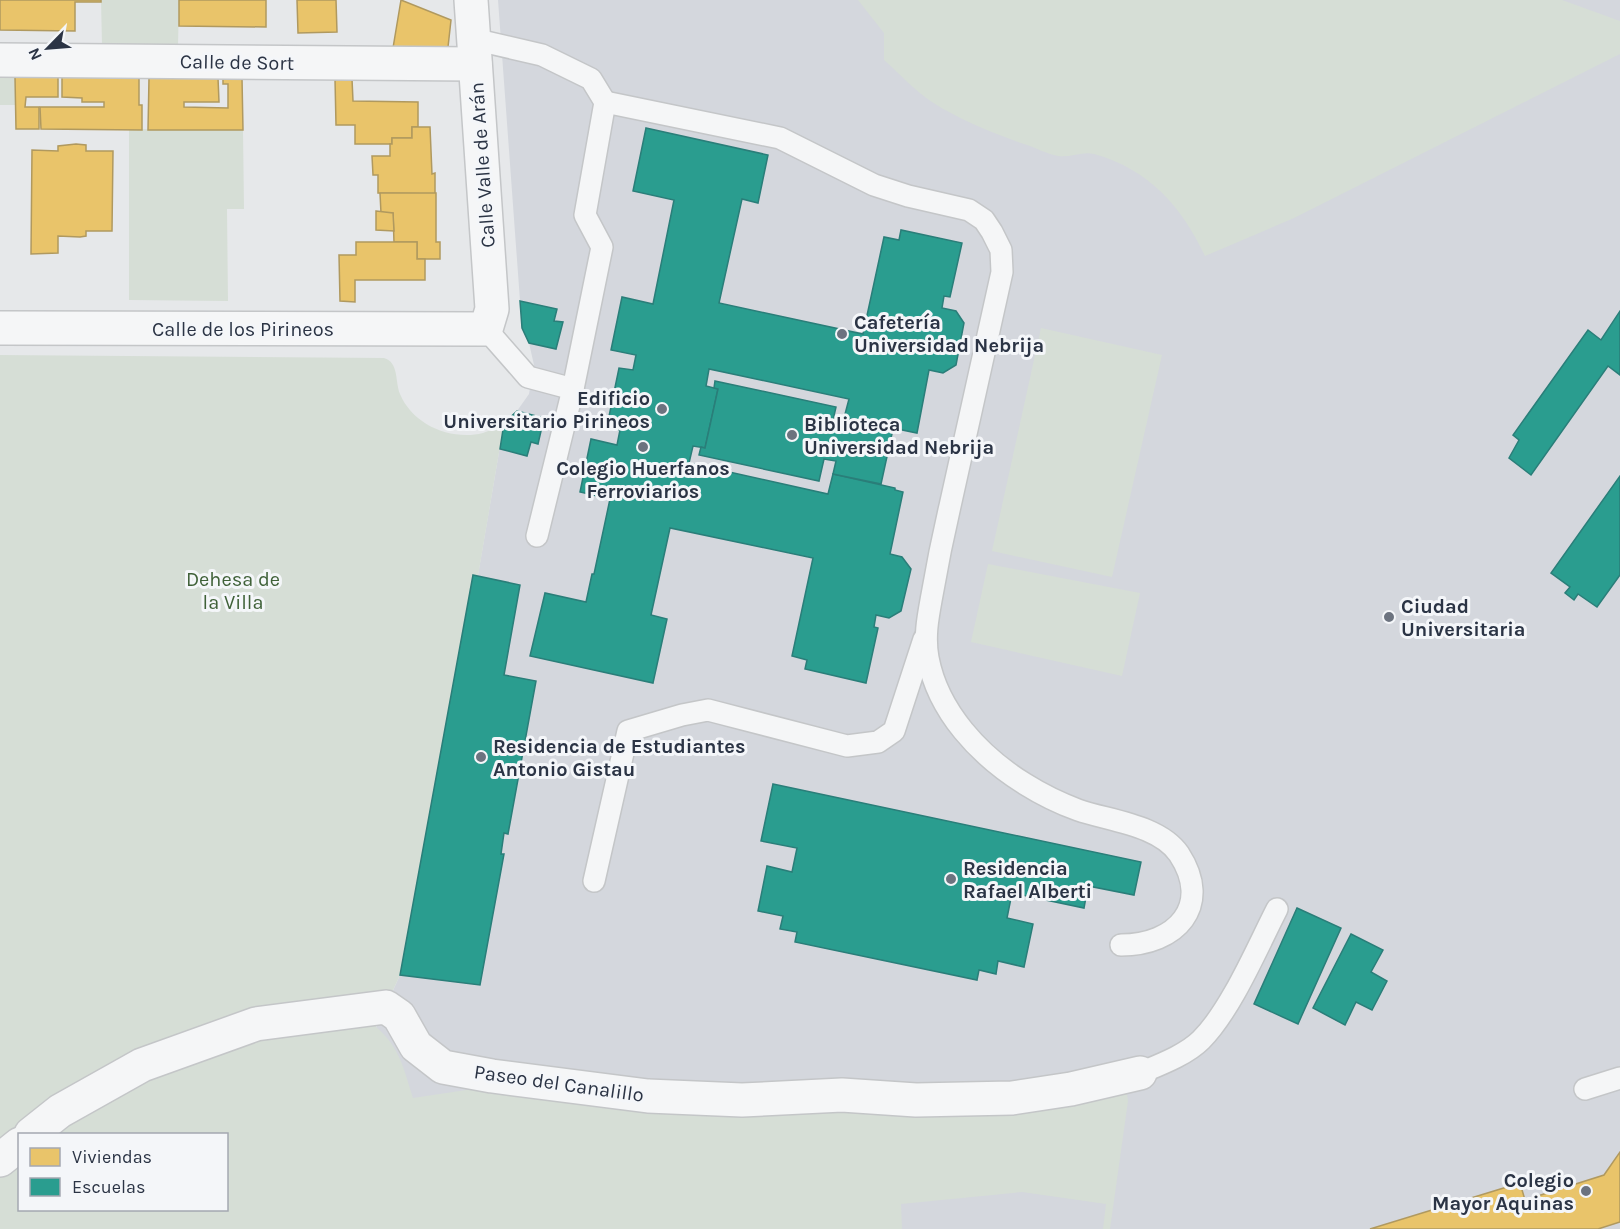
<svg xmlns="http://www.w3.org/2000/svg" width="1620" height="1229" viewBox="0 0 1620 1229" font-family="Karla,sans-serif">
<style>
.built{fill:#d4d7dd}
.green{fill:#d6ded6;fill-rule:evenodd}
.homes{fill:#e9c46a;stroke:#b0995f;stroke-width:1.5}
.schools{fill:#2a9d8f;stroke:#2a7e79;stroke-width:1.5}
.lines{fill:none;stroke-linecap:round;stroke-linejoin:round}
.lane-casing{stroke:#c4c6c8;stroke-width:24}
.street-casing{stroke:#c4c6c8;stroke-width:36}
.lane{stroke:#f5f6f7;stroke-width:21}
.street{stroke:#f5f6f7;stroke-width:33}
.poi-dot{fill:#6c737f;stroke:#f4f6f9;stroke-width:2}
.labels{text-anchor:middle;stroke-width:6;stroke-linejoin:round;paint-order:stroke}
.street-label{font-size:20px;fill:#2b3445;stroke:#f4f6f9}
.poi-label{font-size:20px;font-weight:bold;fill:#2b3445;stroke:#f4f6f9;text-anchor:start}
.park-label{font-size:20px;fill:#3f6138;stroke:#f4f6f9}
</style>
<rect width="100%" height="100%" fill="#e6e8ea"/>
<polygon class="built" points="498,0 1620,0 1620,1229 0,1229 20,1210 226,1210 226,1134 376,1028 400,975 473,575 478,575 504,423 517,411 529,394 534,365 529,343 522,328"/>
<g class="green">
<polygon points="101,0 179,0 178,46 102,45"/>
<path d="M858 0H1562L1620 21V54L1294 218 1205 256C1182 207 1149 169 1094 154 1083 151 1070 158 1058 156 1047 154 1034 147 1024 144 992 133 960 120 932 102 915 91 900 74 884 60V33Z"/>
<rect x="0" y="77" width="15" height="28"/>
<polygon points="129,129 243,130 244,209 227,209 228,301 129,300"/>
<polygon points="1041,328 1162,355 1112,577 992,551"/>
<path d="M0 355 384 358C399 362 395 382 400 394 413 425 451 441 483 433 490 431 498 426 504 423L478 576 473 575 400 975 376 1027C400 1047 404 1070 413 1098L473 1089 1126 1087 1128 1101 1110 1229H1103L1106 1204 1022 1192 901 1204 902 1229H0ZM20 1134H226V1210H20Z"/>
<polygon points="988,564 1140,593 1122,676 971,642"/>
</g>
<g class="homes">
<polygon points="0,0 101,0 101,2 75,2 75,31 0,30"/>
<polygon points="179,0 266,0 266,27 179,26"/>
<polygon points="297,0 336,0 337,32 298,33"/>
<polygon points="401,0 451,20 448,47 445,49 393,48"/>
<polygon points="15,77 58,77 58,97 26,97 25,107 39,107 39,129 16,129"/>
<polygon points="62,77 139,78 139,105 142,105 142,130 41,129 40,107 104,107 104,102 82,102 82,98 62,97"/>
<polygon points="149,78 218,78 219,102 184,102 184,107 228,108 228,84 223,84 223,79 242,78 243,130 148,130"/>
<polygon points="335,79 352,79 353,101 418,102 418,127 412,127 412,138 392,138 392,144 355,144 355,125 336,125"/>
<polygon points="412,127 430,127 432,174 435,173 435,194 378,193 378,175 373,175 372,156 390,156 390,144 392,144 392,138 412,138"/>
<polygon points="76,144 86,145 86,151 113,151 112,231 86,231 86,236 80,237 58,236 58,253 31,254 32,150 58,151 58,146"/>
<polygon points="380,193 436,193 436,242 440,242 440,259 417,259 417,242 394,242 393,213 381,213"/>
<polygon points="376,211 393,213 394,231 376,230"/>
<polygon points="356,242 417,242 417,259 425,259 425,280 355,280 355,302 340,301 339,255 356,255"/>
<polygon points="1620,1152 1620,1222 1598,1229 1370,1229 1520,1183 1525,1200 1604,1175"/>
</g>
<g class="schools">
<polygon points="646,128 768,155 758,203 742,199 719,303 863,334 884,237 899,240 901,230 962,243 950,297 944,296 942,308 956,311 964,323 956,365 943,373 929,370 917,433 844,418 849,399 709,369 706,386 718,389 705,448 693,446 689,463 828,494 833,474 895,488 895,490 903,492 890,554 902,557 911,569 901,611 889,618 876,615 874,627 878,628 866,683 805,669 807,660 792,656 813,558 670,528 651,615 667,619 653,683 530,656 545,593 586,602 592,574 594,574 610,499 580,492 591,439 617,445 620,430 607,426 619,368 633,370 636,355 611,350 622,297 653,304 674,200 633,191"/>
<polygon points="520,301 557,309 554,321 563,322 556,349 529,343 522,328"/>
<polygon points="1620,311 1620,375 1608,366 1531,475 1509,458 1519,440 1513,435 1588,330 1601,340"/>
<polygon points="715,381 836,407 831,429 843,431 846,418 893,429 881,484 833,474 836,461 824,459 819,481 699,455 701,447 705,448 718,389 714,388"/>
<polygon points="517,411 544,418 538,444 531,442 527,456 500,449 504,423"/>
<polygon points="1620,476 1620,575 1597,607 1578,594 1574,600 1565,593 1570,587 1551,573"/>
<polygon points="473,575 520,585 504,675 536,681 508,834 504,833 501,854 504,854 480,985 400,975"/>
<polygon points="773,784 1141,862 1134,895 1088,886 1084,908 1012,893 1007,918 1033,924 1024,967 998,961 996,974 979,970 977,980 795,942 797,932 780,929 783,916 758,911 767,866 792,872 797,848 761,841"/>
<polygon points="1297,908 1341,928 1298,1024 1254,1004"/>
<polygon points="1351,934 1383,950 1371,972 1387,981 1372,1010 1356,1002 1345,1025 1313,1008"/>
</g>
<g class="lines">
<defs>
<g id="lane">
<polyline points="473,39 542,55 591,79 605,102 585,215 602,247 573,389 537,536"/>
<path d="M605 102 780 138 874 185 908 196 969 210 984 220 992 232 1001 250 1002 272C985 350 967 428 950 506 943 536 937 566 932 595 928 617 924 636 928 658 938 712 980 756 1025 784 1041 794 1059 803 1078 810 1110 821 1159 825 1179 854 1213 906 1176 945 1121 945"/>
<polyline points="486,329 528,377 573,389"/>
<polyline points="594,881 628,731 682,715 708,710 847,746 878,742 894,731 924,639"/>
<path d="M1140 1073C1159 1065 1186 1055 1201 1040 1231 1010 1257 948 1277 909"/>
<polyline points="1585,1089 1620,1078"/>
</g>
<g id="street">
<polyline points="0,60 475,64"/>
<polyline points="0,328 486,329 492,309 471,0"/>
<polyline points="31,1134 60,1111 142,1065 256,1024 386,1007 399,1016 416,1046 443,1067 492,1076 648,1096 742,1100 842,1095 916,1100 1012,1098 1071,1089 1140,1073"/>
<polyline points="0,1160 20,1144"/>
</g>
</defs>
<use href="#lane" class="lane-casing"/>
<use href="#street" class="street-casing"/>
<use href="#lane" class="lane"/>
<use href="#street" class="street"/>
</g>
<g class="poi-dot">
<circle cx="842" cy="334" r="6"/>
<circle cx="662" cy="409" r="6"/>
<circle cx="792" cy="435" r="6"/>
<circle cx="643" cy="447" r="6"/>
<circle cx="1389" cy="617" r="6"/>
<circle cx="481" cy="757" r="6"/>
<circle cx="951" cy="879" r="6"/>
<circle cx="1586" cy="1191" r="6"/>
</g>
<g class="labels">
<g class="street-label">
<text transform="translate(237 62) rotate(1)" y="7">Calle de Sort</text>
<text transform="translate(482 165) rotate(-94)" y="7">Calle Valle de Arán</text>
<text x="243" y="336">Calle de los Pirineos</text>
<text transform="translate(559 1083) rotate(8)" y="7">Paseo del Canalillo</text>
</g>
<g class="poi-label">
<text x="854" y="329">Cafetería<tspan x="854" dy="23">Universidad Nebrija</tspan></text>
<text x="650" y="405" text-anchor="end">Edificio<tspan x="650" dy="23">Universitario Pirineos</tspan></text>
<text x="804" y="431">Biblioteca<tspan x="804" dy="23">Universidad Nebrija</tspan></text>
<text x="643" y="475" text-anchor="middle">Colegio Huerfanos<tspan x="643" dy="23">Ferroviarios</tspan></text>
<text x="1401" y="613">Ciudad<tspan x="1401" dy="23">Universitaria</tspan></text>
<text x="493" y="753">Residencia de Estudiantes<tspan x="493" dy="23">Antonio Gistau</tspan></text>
<text x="963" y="875">Residencia<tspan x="963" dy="23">Rafael Alberti</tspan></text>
<text x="1574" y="1187" text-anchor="end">Colegio<tspan x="1574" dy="23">Mayor Aquinas</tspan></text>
</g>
<g class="park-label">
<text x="233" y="586">Dehesa de<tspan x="233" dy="23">la Villa</tspan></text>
</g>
</g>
<rect x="18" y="1133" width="210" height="78" fill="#f4f6f9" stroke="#a4a8b1" stroke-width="1.5"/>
<rect x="30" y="1148" width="30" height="18" fill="#e9c46a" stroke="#a4a8b1" stroke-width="1.5"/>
<text x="72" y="1163" font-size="18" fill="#2b3445">Viviendas</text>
<rect x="30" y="1178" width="30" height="18" fill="#2a9d8f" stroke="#a4a8b1" stroke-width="1.5"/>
<text x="72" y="1193" font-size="18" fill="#2b3445">Escuelas</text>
<g transform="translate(48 48) rotate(245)" stroke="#f4f6f9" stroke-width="4.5" paint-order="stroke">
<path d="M0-4.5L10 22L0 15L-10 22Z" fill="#2b3445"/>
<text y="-9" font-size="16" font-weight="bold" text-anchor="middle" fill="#2b3445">N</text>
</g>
</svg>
